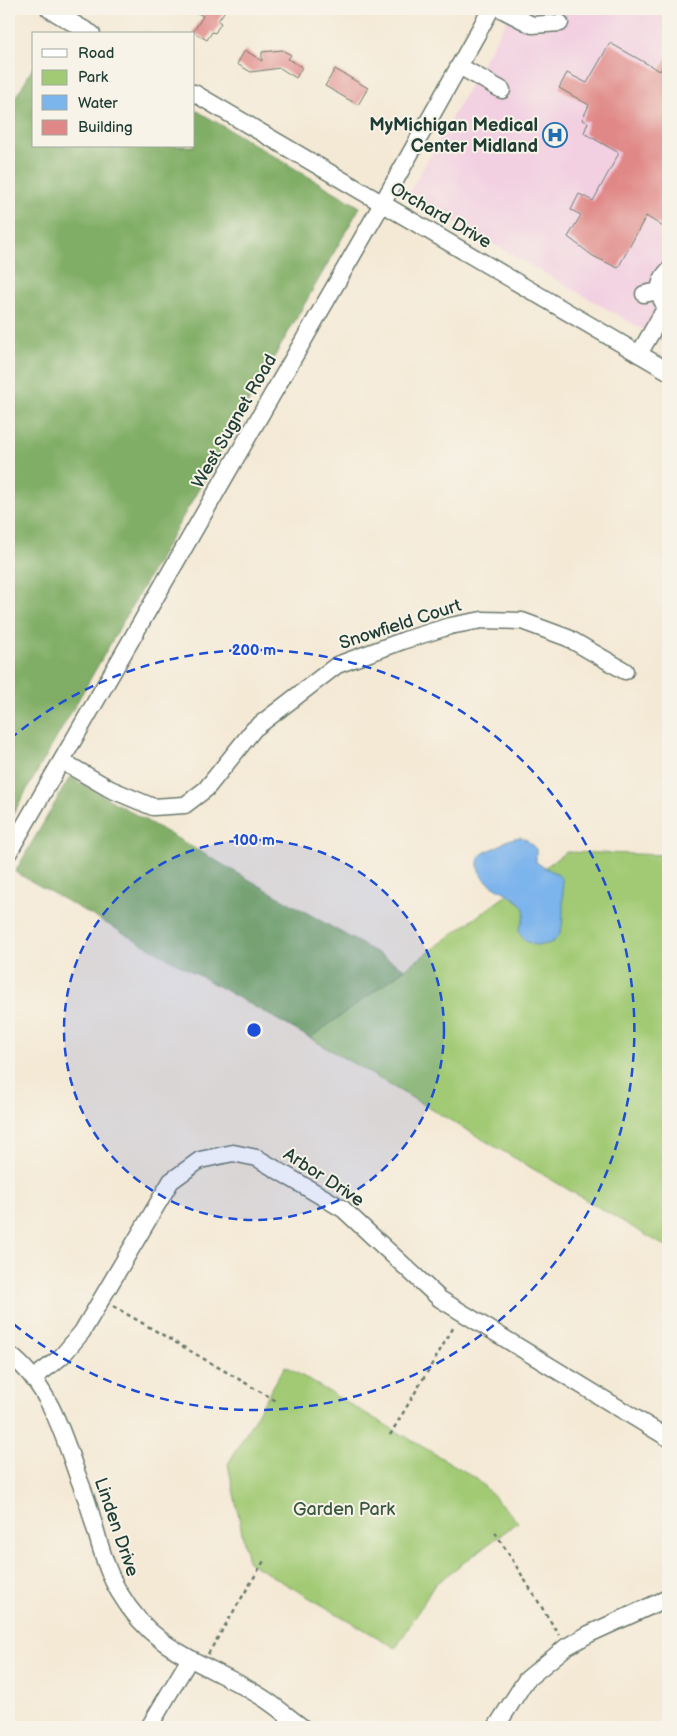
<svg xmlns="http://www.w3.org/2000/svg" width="677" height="1736" viewBox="0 0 677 1736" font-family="'Balsamiq Sans',sans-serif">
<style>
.built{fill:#f2cfe1}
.green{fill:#a2ca75;stroke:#608454}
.forest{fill:#81ae66;stroke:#50764d}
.water{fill:#7cb4ec;stroke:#4e7890}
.building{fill:#e08887}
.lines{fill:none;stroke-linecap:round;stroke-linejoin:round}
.minor-casing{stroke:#6a796c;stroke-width:19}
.path{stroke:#6a796c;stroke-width:2.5;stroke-dasharray:4 4;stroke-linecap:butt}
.minor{stroke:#fff;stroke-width:16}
.ring{fill:none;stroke:#1d4ed8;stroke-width:2.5;stroke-dasharray:9 6}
.labels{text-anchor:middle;stroke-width:4;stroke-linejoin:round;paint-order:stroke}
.poi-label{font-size:18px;font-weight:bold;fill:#1f3d34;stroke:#f7f3e8;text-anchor:end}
.street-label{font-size:18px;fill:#1f3d34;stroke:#f7f3e8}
.park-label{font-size:18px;fill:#395941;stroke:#f7f3e8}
.centre{fill:#1d4ed8;stroke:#f7f3e8;stroke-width:2.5}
.ring-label{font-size:15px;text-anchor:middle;font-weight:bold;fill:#1d4ed8;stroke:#f7f3e8;stroke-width:4;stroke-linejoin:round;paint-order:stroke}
</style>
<rect width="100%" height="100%" fill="#f7f3e8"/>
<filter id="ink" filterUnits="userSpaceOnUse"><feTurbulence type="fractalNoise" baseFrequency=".02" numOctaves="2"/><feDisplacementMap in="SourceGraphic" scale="10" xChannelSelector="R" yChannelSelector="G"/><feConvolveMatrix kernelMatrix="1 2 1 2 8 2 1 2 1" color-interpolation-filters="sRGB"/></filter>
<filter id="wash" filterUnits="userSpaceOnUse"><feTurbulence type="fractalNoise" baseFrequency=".0096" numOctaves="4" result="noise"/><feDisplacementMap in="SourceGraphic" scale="20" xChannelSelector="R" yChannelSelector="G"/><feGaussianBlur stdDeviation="1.12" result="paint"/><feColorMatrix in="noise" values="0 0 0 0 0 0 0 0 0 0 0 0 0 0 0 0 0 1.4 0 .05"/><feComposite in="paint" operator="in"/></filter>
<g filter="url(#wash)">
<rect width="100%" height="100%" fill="#f4e9d5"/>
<polygon class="built" points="513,9 668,9 668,344 408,195"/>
<g class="green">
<polygon points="566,852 668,855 668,1248 310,1038"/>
<polygon points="285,1366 476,1478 518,1522 435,1584 396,1648 248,1562 228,1464"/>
</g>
<g class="forest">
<polygon points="34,66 34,146 194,146 194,109 360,207 9,821 9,109"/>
<polygon points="70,777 405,969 310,1038 15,872"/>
</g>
<path class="water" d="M521 837 527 840 536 849V862C545 869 556 871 562 879 563 889 563 897 563 907 563 926 563 946 537 945 529 944 523 940 519 932 520 924 528 914 523 907 512 890 477 886 478 863 479 855 483 853 490 850 505 844 504 839 521 837Z"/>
<g id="blocks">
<g class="building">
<polygon points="190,9 226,9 218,21 221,23 215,33 212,32 207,40 193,32 203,16"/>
<polygon points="610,43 660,71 668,55 668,230 646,216 618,268 593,256 568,237 581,215 571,210 579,194 593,201 619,153 584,133 588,122 582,120 589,105 559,88 567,73 587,83"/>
<polygon points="245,50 262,61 262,52 282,50 291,55 288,59 302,67 296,78 280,68 251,72 237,64"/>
<polygon points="335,69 368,88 358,105 325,86"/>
</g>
</g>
</g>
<g filter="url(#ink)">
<use href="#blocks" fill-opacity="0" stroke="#6a796c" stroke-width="1"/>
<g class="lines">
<defs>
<g id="minor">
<polyline points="49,9 92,34"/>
<polyline points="501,9 532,25 560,23"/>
<polyline points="459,66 502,90"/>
<polyline points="194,93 668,371"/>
<path d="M668 271C657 282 657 298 668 309"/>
<polyline points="644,294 659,291"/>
<polyline points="639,354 666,307"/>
<polyline points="62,761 110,789 153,807 185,805 206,789 254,729 337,665 405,640 450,626 482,620 522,621 568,638 625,671"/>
<polyline points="9,852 382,204 491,9"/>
<path d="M9 1354C47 1383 62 1430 77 1474 83 1489 89 1505 93 1521 100 1545 106 1570 119 1592 155 1654 204 1661 260 1696 275 1705 288 1717 302 1727"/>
<polyline points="34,1378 61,1357 82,1332 171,1181 200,1160 233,1153 257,1158 343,1209 440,1299 668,1438"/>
<polyline points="149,1727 189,1660"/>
<polyline points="496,1727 526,1680 566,1647 589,1634 668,1598"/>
</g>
</defs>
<use href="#minor" class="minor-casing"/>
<g class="path">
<polyline points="113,1306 278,1402"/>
<polyline points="390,1435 455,1325"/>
<polyline points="495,1532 559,1635"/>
<polyline points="208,1654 265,1559"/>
</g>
<use href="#minor" class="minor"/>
</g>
</g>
<circle cx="254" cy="1030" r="190" fill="#1d4ed8" fill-opacity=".12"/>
<g class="ring">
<circle cx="254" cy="1030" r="190"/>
<path d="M10 739A380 380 0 1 1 10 1321"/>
</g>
<defs>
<symbol id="hospital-ring" viewBox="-11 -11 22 22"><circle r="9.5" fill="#f7f3e8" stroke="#1f6fb2" stroke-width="1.5"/><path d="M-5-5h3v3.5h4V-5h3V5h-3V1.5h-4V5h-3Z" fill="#1f6fb2"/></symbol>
</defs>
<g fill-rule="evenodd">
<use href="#hospital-ring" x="541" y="121" width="28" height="28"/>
</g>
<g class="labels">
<g class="poi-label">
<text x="538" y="131">MyMichigan Medical<tspan x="538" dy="21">Center Midland</tspan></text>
</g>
<g class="street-label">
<text transform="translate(441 215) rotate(30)" y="6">Orchard Drive</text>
<text transform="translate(234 421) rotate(-60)" y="6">West Sugnet Road</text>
<text transform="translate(400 624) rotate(-18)" y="6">Snowfield Court</text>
<text transform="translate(324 1177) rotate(33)" y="6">Arbor Drive</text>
<text transform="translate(117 1527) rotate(71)" y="6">Linden Drive</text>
</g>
<g class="park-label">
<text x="344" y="1515">Garden Park</text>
</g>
</g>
<circle cx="254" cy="1030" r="8" class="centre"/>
<g class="ring-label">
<text x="254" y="655">200 m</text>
<text x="254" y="845">100 m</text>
</g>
<rect width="677" height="1736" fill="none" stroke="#f7f3e8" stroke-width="30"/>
<rect x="32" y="32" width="162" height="115" fill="#f7f3e8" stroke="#a1aaa0"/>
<rect x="42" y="49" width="25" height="8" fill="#ffffff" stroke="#a1aaa0"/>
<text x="78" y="58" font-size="15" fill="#1f3d34">Road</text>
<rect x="42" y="70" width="25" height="15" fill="#a2ca75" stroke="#a1aaa0"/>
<text x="78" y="82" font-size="15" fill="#1f3d34">Park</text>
<rect x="42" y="95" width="25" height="15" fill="#7cb4ec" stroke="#a1aaa0"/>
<text x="78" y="108" font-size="15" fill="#1f3d34">Water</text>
<rect x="42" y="120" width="25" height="15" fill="#e08887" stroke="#a1aaa0"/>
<text x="78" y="132" font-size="15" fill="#1f3d34">Building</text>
</svg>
